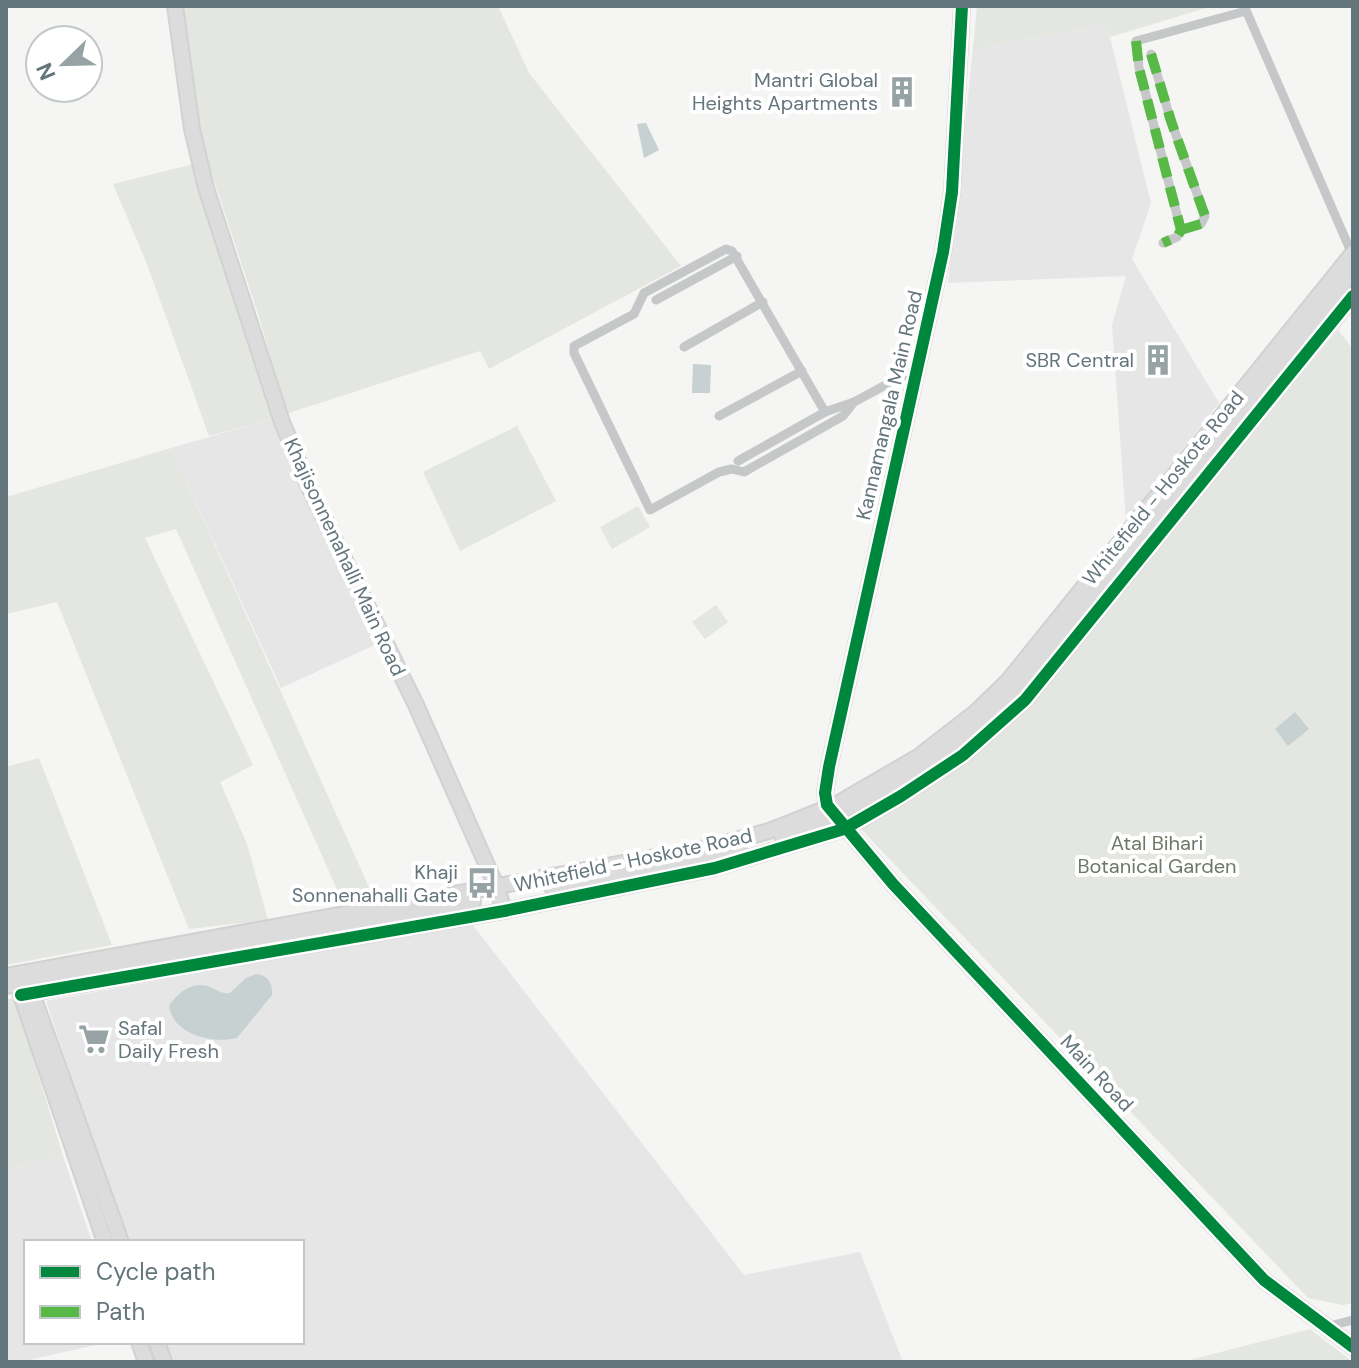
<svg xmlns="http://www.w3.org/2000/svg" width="1359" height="1368" viewBox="0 0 1359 1368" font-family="'DM Sans',sans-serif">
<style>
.built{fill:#e5e6e5}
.green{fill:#e4e6e1}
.water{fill:#c7d1d2}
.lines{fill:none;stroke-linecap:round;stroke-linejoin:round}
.secondary-casing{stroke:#d1d2d2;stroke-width:18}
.primary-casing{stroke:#d0d1d1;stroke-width:18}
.street{stroke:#c5c7c8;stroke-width:9}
.secondary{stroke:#dcdcdd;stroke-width:14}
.primary{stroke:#dcdcdd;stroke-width:14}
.quiet{stroke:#58b947;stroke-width:10;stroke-dasharray:20 10;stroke-linecap:butt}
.cycleway-casing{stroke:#fff;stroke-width:17}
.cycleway{stroke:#00873e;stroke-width:12}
.labels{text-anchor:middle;stroke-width:8;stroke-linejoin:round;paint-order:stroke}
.poi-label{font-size:20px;fill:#64757b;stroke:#fff;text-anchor:end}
.street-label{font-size:20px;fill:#64757b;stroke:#fff}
.park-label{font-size:20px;fill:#6d7866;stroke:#fff}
</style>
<rect width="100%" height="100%" fill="#f5f5f4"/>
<g class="built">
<polygon points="1107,25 1151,203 1132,259 1219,403 1126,521 1112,325 1126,276 948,283 973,49"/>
<polygon points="275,418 379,643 281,688 171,448"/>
<polygon points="472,924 744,1275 860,1252 903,1362 165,1362 159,1342 302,1342 302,1242 126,1242 46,1001"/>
<polygon points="63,1156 92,1242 26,1242 26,1342 109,1342 20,1362 9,1362 6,1361 6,1169"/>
</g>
<g class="green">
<polygon points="180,6 498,6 529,73 681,266 489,369 480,351 286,414 259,317 204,150"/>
<polygon points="977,6 1213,6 1110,37 1106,25 973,49"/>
<polygon points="194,164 275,418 209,436 147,264 113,184"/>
<polygon points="1338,330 1353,349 1353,1303 1343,1305 1308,1298 859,827 1027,705"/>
<polygon points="517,426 556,501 460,551 423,472"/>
<polygon points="171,448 373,896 344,905 176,529 145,538 253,765 220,782 247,844 268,920 189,929 57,602 6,614 6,497"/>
<polygon points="638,506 650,527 612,549 600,527"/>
<polygon points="716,605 728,622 705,639 692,622"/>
<polygon points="39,758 112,945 6,965 6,767"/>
<polygon points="15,998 63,1156 6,1169 6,999"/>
<polygon points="1310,1329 1353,1362 1182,1362"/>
</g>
<g class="water">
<polygon points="646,123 659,150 644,158 637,124"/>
<polygon points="693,364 711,365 710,393 692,393"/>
<polygon points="1295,712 1309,729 1288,746 1275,729"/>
<path d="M256 974C268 975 273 983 272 995L237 1038C213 1044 173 1035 169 1006 177 993 194 980 210 987 218 990 220 994 230 993L246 978Z"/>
</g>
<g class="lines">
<defs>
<g id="secondary">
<polyline points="175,6 192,129 206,188 282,422 308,485 416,705 497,888 504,911"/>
<polyline points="962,6 952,192 943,252 829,767 825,793 827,805 893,884 1264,1280 1353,1347"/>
<polyline points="29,985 121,1242"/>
<polyline points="19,989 105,1242"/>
<polyline points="21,995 504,911 715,868 844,829 901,796 963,755 1025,700 1353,296"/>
<polyline points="139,1342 146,1362"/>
<polyline points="157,1342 164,1362"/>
</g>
<g id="primary">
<path d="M782 836C871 803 948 755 1015 690L1353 271"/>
<polyline points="552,887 651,870 739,849"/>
<polyline points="6,976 711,847 769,831 837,804 918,757 976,712 1008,681 1353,253"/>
<polyline points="6,986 473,902"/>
</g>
</defs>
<use href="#secondary" class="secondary-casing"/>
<use href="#primary" class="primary-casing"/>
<g class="street">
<polyline points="1245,8 1352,254"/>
<polyline points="1151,54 1171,121 1205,216 1201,224 1181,230"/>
<polyline points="1163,243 1177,237 1181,230 1139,68 1136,41 1246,11"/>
<polyline points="656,300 737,256"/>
<polyline points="684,347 763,302"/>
<polyline points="825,412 732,251 726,249 644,293 634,314 574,346 574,353 650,510 719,472 732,469 744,472 843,416 854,402"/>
<polyline points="719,416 802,371"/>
<polyline points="738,461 825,412 854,402 917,368"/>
<polyline points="1326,1327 1353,1320"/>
</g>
<use href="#secondary" class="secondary"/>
<use href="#primary" class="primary"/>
<g class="quiet">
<polyline points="1136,41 1139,68 1181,230 1177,237 1163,243"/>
<polyline points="1151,54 1171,121 1205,216 1201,224 1181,230"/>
</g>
<defs>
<g id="cycleway">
<polyline points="962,6 952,192 943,252 829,767 825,793 827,805 893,884 1264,1280 1353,1347"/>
<polyline points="21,995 504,911 715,868 844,829 901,796 963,755 1025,700 1353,296"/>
</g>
</defs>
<use href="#cycleway" class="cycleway-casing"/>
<use href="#cycleway" class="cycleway"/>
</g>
<defs>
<symbol id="building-bare" viewBox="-9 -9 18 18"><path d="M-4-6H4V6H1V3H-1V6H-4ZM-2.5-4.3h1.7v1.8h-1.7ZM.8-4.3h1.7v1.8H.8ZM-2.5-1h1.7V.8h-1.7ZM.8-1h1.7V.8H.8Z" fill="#97a2a5" stroke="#fff" stroke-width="2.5" paint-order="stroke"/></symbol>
<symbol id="bus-bare" viewBox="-9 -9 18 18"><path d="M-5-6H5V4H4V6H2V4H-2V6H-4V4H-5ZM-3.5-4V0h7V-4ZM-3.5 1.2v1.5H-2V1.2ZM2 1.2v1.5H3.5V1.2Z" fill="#97a2a5" stroke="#fff" stroke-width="2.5" paint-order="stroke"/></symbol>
<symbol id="supermarket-bare" viewBox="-9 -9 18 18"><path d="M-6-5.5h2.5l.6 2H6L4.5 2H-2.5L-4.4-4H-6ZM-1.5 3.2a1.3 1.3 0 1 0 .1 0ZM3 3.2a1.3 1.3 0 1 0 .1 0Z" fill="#97a2a5" stroke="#fff" stroke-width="2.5" paint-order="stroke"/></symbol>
</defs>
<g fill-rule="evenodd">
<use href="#building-bare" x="880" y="70" width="44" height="44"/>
<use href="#building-bare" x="1136" y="338" width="44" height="44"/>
<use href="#bus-bare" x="460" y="861" width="44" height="44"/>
<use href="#supermarket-bare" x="72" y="1017" width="44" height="44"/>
</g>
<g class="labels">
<g class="poi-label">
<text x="878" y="87">Mantri Global<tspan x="878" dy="23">Heights Apartments</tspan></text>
<text x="1134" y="367">SBR Central</text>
<text x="458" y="879">Khaji<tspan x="458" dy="23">Sonnenahalli Gate</tspan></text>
<text x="118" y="1035" text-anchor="start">Safal<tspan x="118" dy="23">Daily Fresh</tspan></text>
</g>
<g class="street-label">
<text transform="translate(889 405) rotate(-77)" y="7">Kannamangala Main Road</text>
<text transform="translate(1163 488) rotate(-51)" y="7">Whitefield - Hoskote Road</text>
<text transform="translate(345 557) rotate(65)" y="7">Khajisonnenahalli Main Road</text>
<text transform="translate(633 860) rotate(-12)" y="7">Whitefield - Hoskote Road</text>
<text transform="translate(1097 1073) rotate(47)" y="7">Main Road</text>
</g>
<g class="park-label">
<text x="1157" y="850">Atal Bihari<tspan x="1157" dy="23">Botanical Garden</tspan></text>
</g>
</g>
<rect width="1359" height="1368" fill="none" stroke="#64757b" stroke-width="16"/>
<rect x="24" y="1240" width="280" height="104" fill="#ffffff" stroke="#c1c8ca" stroke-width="2"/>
<rect x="40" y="1266" width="40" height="12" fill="#00873e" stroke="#c1c8ca" stroke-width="2"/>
<text x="96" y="1280" font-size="24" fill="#64757b">Cycle path</text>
<rect x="40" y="1306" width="40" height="12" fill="#58b947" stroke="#c1c8ca" stroke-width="2"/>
<text x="96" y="1320" font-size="24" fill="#64757b">Path</text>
<g transform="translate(64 64) rotate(247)"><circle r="38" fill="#ffffff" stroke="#c1c8ca" stroke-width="2"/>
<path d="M0-6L14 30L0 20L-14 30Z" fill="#97a2a5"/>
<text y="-12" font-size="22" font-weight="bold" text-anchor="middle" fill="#64757b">N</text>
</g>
</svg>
